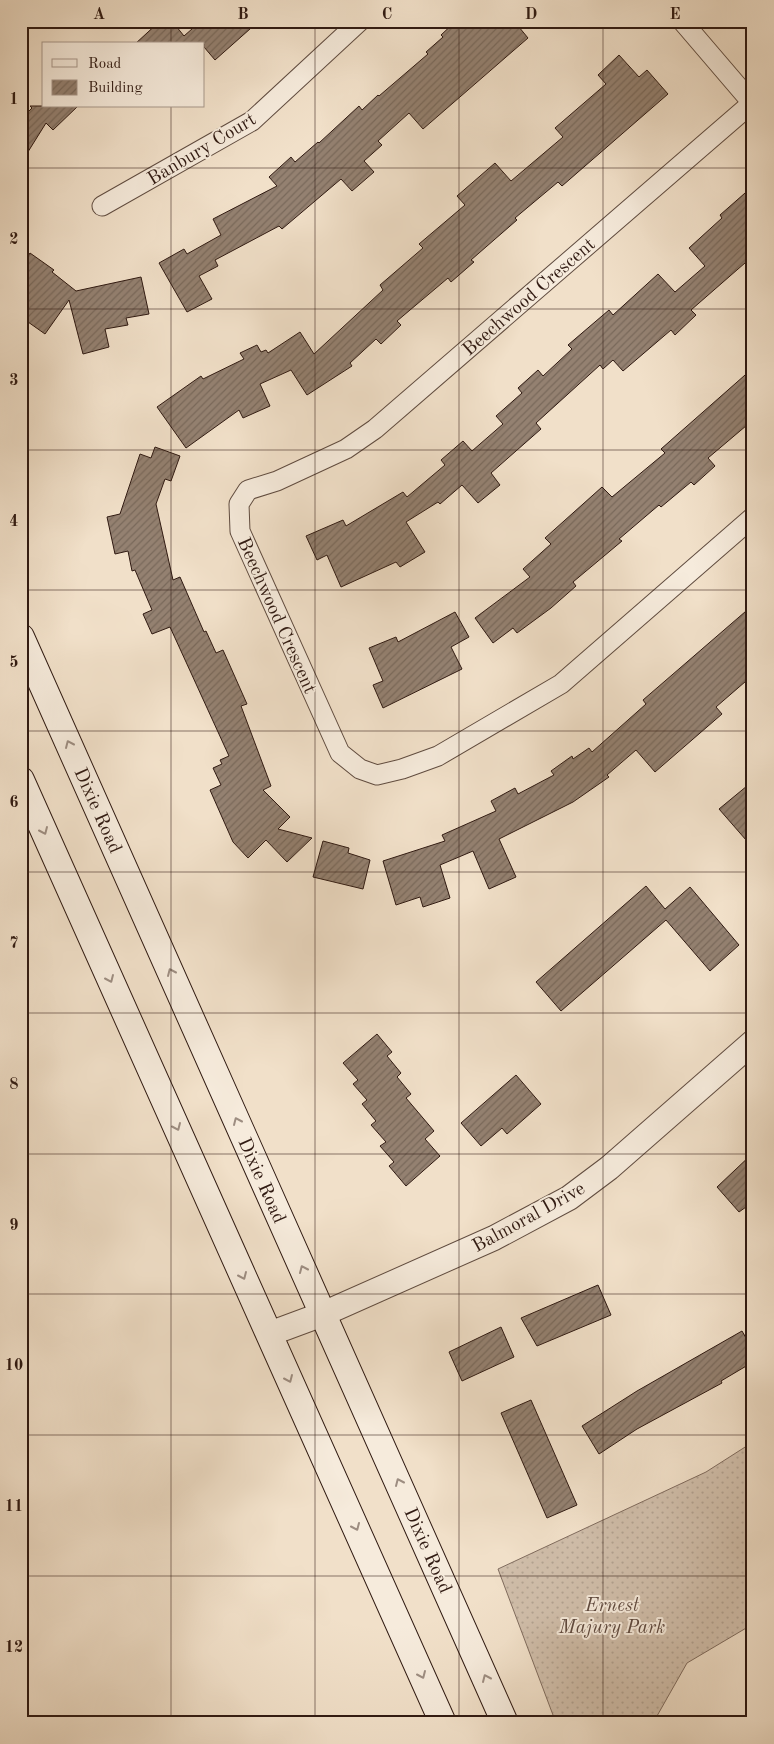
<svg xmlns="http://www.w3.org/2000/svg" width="774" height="1744" viewBox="0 0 774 1744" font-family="'Old Standard TT',serif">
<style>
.grass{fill:url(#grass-dots);stroke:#806c5e}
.building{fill:url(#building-hatch);stroke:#301a12}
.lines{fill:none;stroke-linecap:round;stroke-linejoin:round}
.minor-casing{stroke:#604c40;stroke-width:21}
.tertiary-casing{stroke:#604c40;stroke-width:26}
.secondary-casing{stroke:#301a12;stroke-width:28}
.minor{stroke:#f6ebdc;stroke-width:19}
.tertiary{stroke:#f6ebdc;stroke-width:24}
.secondary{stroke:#f6ebdc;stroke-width:26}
.oneway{stroke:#9d8d81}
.grid{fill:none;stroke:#301a12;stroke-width:1;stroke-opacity:0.55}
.labels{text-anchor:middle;stroke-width:4;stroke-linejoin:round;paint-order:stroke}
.street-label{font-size:19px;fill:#301a12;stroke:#f6ebdc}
.park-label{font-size:19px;font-style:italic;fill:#604b40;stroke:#f6ebdc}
.neatline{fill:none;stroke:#301a12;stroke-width:2}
.grid-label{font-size:16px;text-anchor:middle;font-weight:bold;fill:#301a12}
</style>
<defs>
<pattern id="grass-dots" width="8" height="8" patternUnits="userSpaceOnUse" patternTransform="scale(1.25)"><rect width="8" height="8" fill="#d0beaa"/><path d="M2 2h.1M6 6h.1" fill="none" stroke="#b3a391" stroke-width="1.8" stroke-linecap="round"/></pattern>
<pattern id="building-hatch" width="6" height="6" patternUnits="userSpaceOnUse" patternTransform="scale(1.25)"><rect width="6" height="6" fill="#948171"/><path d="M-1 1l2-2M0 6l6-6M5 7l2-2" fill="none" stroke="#79695b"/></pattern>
</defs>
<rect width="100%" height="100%" fill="#f1e0c9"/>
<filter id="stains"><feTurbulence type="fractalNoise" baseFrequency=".004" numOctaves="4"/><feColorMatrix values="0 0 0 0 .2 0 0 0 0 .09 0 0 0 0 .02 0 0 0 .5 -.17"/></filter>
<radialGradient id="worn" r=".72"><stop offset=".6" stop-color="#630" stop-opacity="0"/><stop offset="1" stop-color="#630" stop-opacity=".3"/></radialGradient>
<polygon class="grass" points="753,1442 753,1624 687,1663 653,1723 556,1723 498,1569 706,1472"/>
<g class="building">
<polygon points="160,21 172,21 184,36 201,21 259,21 215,60 204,47 204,44 135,44"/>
<polygon points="456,21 514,21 528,38 423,129 409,113 378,141 382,145 364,161 374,172 352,191 341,179 282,229 279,226 215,260 218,266 199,276 212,299 187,312 159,263 184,249 187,254 221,235 213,219 277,186 269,177 291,157 295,162 318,142 319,143 359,106 362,110 378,95 379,96 428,54 426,52 443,37 441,35"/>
<polygon points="619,55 639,77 647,70 668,94 562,186 558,182 515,218 517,220 471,260 474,262 451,282 448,278 397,321 401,325 381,344 376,339 350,363 352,366 307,395 291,370 260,384 270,406 243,418 239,410 186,448 157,407 201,376 203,379 244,359 240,353 257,345 261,352 266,350 268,353 300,332 314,354 383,290 380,285 423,248 419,244 465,205 457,196 495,163 511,181 563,137 555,128 606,84 598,75"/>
<polygon points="30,106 78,106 53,130 46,123 21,163 21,119 32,108"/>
<polygon points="753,186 753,256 691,310 696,315 675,335 671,330 623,371 613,360 603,369 600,365 536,423 541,429 491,473 500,485 478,503 462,485 440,504 438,502 406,522 425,552 400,567 396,562 341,587 327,555 317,560 306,536 343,520 346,526 403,492 407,497 445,465 441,460 463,441 472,451 503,424 496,416 522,393 518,388 538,370 543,376 572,349 568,345 609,310 613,315 658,274 675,292 705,266 689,248 722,218 720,215"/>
<polygon points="30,253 54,270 52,272 76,291 141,277 149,314 126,318 128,325 105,329 109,347 83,354 69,300 45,334 21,317 21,266"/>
<polygon points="753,368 753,420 708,458 715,466 694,485 691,482 661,507 659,505 619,539 622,541 573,582 576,586 551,608 517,633 513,628 493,643 475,618 530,577 523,569 551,544 545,538 602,487 612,497 665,453 661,449"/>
<polygon points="155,447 180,456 171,481 165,479 156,504 173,580 180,577 204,632 206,631 216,653 223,650 247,704 241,706 271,786 263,790 290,817 278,829 312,838 287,862 266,840 248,858 233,842 210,790 221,785 213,768 222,764 220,760 229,756 170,627 152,634 143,614 152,610 135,570 132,571 128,551 115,554 107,517 120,514 140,454 151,458"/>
<polygon points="753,605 753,675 716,707 722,714 655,772 636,750 607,775 609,777 573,802 499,839 516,877 489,889 473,851 440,865 450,898 423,907 420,897 396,905 383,861 445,841 442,835 496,811 491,801 515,788 518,794 554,775 551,771 572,756 573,759 589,748 592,752 646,704 643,700"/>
<polygon points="455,612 469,637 451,647 462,669 383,708 373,685 383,681 369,648 396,637 398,642"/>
<polygon points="753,781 753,848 719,809"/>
<polygon points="323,841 349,848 348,853 370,860 363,889 313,877"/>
<polygon points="646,886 665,909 690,887 739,945 710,971 666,920 561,1011 536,982"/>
<polygon points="377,1034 392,1052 387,1056 401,1073 397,1077 411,1094 406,1098 434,1131 425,1139 440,1156 406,1186 389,1166 394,1162 380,1146 386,1142 371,1125 376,1121 362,1104 367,1100 353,1084 358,1080 343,1063"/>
<polygon points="516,1075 541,1104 507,1134 502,1128 481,1146 461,1123"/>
<polygon points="753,1153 753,1202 739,1212 717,1187"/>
<polygon points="598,1285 611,1315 537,1346 521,1318"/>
<polygon points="501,1327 514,1357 462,1381 449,1352"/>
<polygon points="742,1331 753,1350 753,1362 721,1381 722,1383 637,1429 599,1454 582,1426 637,1391"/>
<polygon points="531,1400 577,1505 547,1518 501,1413"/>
</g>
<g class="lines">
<defs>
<g id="minor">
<polyline points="682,21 753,104"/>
<polyline points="752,103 375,429 346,449 277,481 248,490 239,504 240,531 340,753 360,769 377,775 402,769 438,756 561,684 753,517"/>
<polyline points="102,206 252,121 360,21"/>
</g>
<polyline id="tertiary" points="269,1334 323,1314 494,1238 569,1198 609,1168 753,1042"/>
<g id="secondary">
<polyline points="21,637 505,1723"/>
<polyline points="21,780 443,1723"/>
</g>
</defs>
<use href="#minor" class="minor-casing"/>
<use href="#tertiary" class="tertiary-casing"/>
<use href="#secondary" class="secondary-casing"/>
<use href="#minor" class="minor"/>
<use href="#tertiary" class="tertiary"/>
<use href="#secondary" class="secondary"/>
</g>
<defs><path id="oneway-chevron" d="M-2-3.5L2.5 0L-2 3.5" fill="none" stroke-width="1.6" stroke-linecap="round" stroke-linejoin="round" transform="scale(1.25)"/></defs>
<g class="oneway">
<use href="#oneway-chevron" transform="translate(69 744) rotate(-114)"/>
<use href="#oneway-chevron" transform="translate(44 831) rotate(66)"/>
<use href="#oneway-chevron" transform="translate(171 972) rotate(-114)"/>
<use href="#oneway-chevron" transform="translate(110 979) rotate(66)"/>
<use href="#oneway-chevron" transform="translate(237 1121) rotate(-114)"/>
<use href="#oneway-chevron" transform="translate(177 1127) rotate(66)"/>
<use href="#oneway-chevron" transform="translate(303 1269) rotate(-114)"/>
<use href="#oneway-chevron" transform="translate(243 1276) rotate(66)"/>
<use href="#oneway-chevron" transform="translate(289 1379) rotate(66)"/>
<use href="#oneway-chevron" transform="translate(399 1482) rotate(-114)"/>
<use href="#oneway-chevron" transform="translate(356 1527) rotate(66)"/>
<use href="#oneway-chevron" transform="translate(422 1675) rotate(66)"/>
<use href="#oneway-chevron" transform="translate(486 1678) rotate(-114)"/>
</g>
<path class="grid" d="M171 21V44M315 21V1723M459 21V1723M603 21V1723M171 106V1723M21 168H753M21 309H753M21 450H753M21 590H753M21 731H753M21 872H753M21 1013H753M21 1154H753M21 1294H753M21 1435H753M21 1576H753"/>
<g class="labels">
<g class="street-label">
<text transform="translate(201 148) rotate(-31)" y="7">Banbury Court</text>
<text transform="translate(528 296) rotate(-41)" y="7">Beechwood Crescent</text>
<text transform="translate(278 615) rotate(66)" y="7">Beechwood Crescent</text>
<text transform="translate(99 810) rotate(66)" y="7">Dixie Road</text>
<text transform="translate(263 1180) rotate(66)" y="7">Dixie Road</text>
<text transform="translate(528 1216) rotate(-29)" y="7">Balmoral Drive</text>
<text transform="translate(429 1550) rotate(66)" y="7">Dixie Road</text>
</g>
<g class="park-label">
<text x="612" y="1611">Ernest<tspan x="612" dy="22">Majury Park</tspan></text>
</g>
</g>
<rect width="774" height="1744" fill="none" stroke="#f1e0c9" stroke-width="55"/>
<rect x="42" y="42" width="162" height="65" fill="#f6ebdc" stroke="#a7978b"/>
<rect x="52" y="59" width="25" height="8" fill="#f6ebdc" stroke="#a7978b"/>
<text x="88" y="68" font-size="15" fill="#301a12">Road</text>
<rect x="52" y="80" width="25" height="15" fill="url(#building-hatch)" stroke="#a7978b"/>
<text x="88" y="92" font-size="15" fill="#301a12">Building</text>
<rect x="28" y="28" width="718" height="1688" class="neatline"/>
<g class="grid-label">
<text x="99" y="19">A</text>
<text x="243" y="19">B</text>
<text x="387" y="19">C</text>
<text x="531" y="19">D</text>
<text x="675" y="19">E</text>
<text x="14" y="104">1</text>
<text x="14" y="244">2</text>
<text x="14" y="385">3</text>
<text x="14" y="526">4</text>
<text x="14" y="667">5</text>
<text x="14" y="807">6</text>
<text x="14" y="948">7</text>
<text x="14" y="1089">8</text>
<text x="14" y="1230">9</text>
<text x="14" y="1370">10</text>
<text x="14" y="1511">11</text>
<text x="14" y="1652">12</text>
</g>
<rect width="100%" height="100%" filter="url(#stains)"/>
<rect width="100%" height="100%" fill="url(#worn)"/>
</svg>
